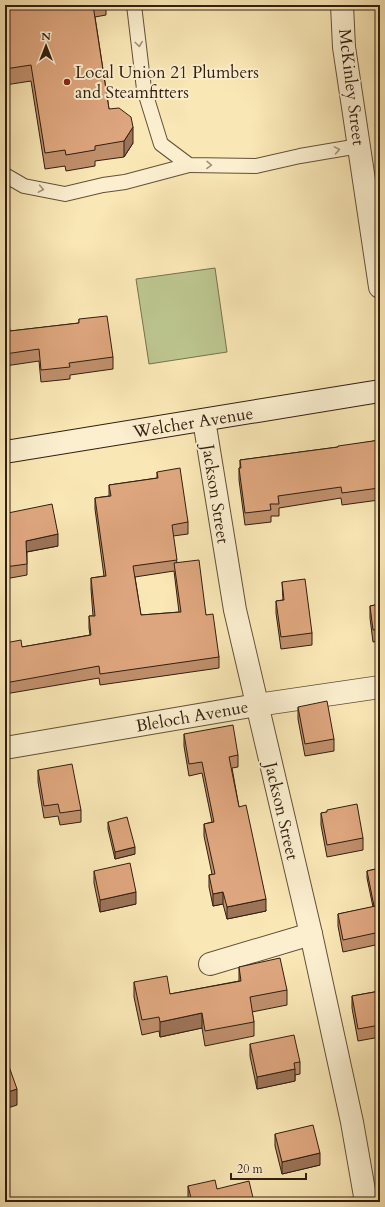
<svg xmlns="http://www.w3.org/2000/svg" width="385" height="1207" viewBox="0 0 385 1207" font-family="Cardo,serif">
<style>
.green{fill:#bcc58e;stroke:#77724f}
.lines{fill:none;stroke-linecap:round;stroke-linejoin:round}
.lane-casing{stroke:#645039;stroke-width:16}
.street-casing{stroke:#645039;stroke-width:24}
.secondary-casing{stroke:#321e10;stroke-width:24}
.lane{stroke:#fbefcf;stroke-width:14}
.street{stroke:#fbefcf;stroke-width:22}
.secondary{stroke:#fbefcf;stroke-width:22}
.wall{fill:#bf8f6c;stroke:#321e10;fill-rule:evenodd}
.shaded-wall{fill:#9b7458;stroke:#321e10}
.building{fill:#dea67e;stroke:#321e10}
.oneway{stroke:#a19179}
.poi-dot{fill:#8f2418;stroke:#fbefcf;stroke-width:1.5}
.labels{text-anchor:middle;stroke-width:4;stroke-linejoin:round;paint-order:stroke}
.poi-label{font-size:17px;fill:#321e10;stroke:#fbefcf;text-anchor:start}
.street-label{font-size:17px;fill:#321e10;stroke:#fbefcf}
</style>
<rect width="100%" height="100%" fill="#f9e7b5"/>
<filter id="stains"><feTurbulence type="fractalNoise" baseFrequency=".005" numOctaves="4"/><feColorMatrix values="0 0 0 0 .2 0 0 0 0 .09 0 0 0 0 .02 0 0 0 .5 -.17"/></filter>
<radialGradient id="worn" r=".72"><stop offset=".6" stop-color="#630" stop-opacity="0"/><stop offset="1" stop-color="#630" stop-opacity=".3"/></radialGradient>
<polygon class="green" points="215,268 227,352 149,364 136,279"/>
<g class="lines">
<defs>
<g id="lane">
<polyline points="134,5 144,89 161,144 189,165 256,166 300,156 359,146"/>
<polyline points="5,175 24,186 65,194 103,185 125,182 189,165"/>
</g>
<g id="street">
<polyline points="342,5 344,47 380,287"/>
<polyline points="204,420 235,610 311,934 352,1122 366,1202"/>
<polyline points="5,748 257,705 380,687"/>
<polyline points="210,964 311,934"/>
</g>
<polyline id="secondary" points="5,452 380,391"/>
</defs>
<use href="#lane" class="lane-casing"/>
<use href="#street" class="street-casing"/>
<use href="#secondary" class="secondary-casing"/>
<use href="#lane" class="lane"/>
<use href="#street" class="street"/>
<use href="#secondary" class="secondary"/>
</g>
<g class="wall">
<polygon points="5,5 106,5 106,15 95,17 109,109 133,143 124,157 95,161 95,166 66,171 65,166 45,169 31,81 5,85"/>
<polygon points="5,318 10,331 79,323 79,319 113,357 113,369 70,375 70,379 41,382 39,361 5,366"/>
<polygon points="380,440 380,497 379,497 379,500 342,505 341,498 279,508 279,516 271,516 271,522 245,525 239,480 239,468 240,468 240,460 338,447"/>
<path d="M157 472 188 522V534L173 536 177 563 206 615 219 657V668L100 685 99 678 5 694V643L22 647 90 635 89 628V616H93L91 589V578L104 576 95 509V498L109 496V485L157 478ZM174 571 179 612 141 615 135 577Z"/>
<polygon points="5,497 8,513 58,546 27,552 27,575 5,579"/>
<polygon points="282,582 312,633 312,645 281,649 276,613 276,601 283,600"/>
<polygon points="380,604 380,641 373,642 370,618 370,606"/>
<polygon points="298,707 334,739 334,751 305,756 298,719"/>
<polygon points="379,717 380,717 380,733 379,729"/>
<polygon points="184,734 238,755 238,767 232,768 239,807 266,911 227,919 223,904 213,906 209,887 209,875 212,874 204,836 204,824 212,822 202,773 189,776 184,746"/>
<polygon points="38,770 81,810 81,822 60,825 58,816 44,818 38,782"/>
<polygon points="327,812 363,838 363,850 327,857 321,825 321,813"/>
<polygon points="108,822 135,854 115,859 108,829"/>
<polygon points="380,868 380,944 343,952 338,926 338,914 373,907 367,878 367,871"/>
<polygon points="94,871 136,904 100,912 94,883"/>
<polygon points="239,967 287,990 287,1005 252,1012 254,1022 254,1036 205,1046 202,1028 160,1037 159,1031 142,1035 134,997 134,982 170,994 239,981"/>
<polygon points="380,991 380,1037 358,1041 352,1008 352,996"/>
<polygon points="250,1044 300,1062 300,1074 295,1075 295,1081 257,1089 250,1056"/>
<polygon points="380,1082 380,1119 376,1095 376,1083"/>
<polygon points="275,1134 320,1165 282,1174 275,1146"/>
<polygon points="188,1186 217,1189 254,1202 189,1202 188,1196"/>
</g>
<g class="shaded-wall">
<polygon points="133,127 133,143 124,157 124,141"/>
<polygon points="58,534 58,546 26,552 26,541"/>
<polygon points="135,847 135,854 115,859 115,852"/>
<polygon points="136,892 136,904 100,912 100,900"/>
<polygon points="223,892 223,904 213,906 213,894"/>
<polygon points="266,899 266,911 227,919 227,907"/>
<polygon points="202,1013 202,1028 160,1037 160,1022"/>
<polygon points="295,1069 295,1081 257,1089 257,1077"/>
<polygon points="17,1089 17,1105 5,1109 5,1093"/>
<polygon points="320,1153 320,1165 282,1174 282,1162"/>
</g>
<g class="building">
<polygon points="5,5 93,5 109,109 119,108 131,117 133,127 124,141 95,146 95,150 66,155 65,150 45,153 31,65 5,69"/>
<polygon points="107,316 113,357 69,363 70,367 41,370 39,349 5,354 5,318 8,318 10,331 79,323 79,319"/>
<polygon points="380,440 380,485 379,485 379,488 342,493 341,487 278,496 279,504 270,504 271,510 245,513 239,468 241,468 240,460 338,447 338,446"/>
<polygon points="180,468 188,522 172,525 177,560 133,566 141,615 181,612 174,563 199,560 206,615 213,614 219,657 100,674 99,666 5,683 5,643 21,640 22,647 91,635 89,616 95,616 91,578 106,576 95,498 111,496 109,485 158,478 157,472"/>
<polygon points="5,497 6,497 8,513 52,504 58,534 26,541 27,564 5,567"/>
<polygon points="305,579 312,633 281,637 276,601 284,600 282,582"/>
<polygon points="380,604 380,629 373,630 370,606"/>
<polygon points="327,701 334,739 305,744 298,707"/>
<polygon points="233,725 238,755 229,757 239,807 246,805 266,899 227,907 223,892 213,894 209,875 215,874 204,824 214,822 202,762 189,764 184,734"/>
<polygon points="72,764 81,810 60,813 58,804 44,806 38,770"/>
<polygon points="357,804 363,838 327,845 321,813 327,812 327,810"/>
<polygon points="127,817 135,847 115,852 108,822"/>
<polygon points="130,863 136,892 100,900 94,871"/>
<polygon points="380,868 380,908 380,905 374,906 367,871"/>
<polygon points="380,905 380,932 343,940 338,914"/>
<polygon points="280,958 287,990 250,997 254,1022 205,1031 202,1013 160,1022 159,1017 142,1020 134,982 167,976 170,994 241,981 239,967"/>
<polygon points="380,991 380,1025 358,1029 352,996"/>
<polygon points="294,1035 300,1062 294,1063 295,1069 257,1077 250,1044"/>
<polygon points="6,1058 17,1089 5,1093 5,1059"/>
<polygon points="380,1082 380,1107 376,1083"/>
<polygon points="313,1125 320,1153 282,1162 275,1134"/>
<polygon points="215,1180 217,1189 249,1181 254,1202 192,1202 188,1186"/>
</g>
<defs><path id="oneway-chevron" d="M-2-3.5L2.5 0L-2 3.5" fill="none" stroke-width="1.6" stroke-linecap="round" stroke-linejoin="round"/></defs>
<g class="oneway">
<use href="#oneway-chevron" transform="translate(139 44) rotate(83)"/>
<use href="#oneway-chevron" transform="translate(337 150) rotate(-10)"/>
<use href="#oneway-chevron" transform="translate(209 165) rotate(1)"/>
<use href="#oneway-chevron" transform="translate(41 189) rotate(10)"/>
</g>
<circle class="poi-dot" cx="67" cy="82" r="4"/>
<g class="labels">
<g class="poi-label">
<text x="75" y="78">Local Union 21 Plumbers<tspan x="75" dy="20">and Steamfitters</tspan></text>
</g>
<g class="street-label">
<text transform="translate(352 87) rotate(83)" y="6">McKinley Street</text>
<text transform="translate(193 422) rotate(-9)" y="6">Welcher Avenue</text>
<text transform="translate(216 494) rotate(81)" y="6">Jackson Street</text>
<text transform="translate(192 716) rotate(-10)" y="6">Bleloch Avenue</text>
<text transform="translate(282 811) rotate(77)" y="6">Jackson Street</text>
</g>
</g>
<rect width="385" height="1207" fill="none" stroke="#f9e7b5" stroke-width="20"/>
<rect x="6" y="6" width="373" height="1195" fill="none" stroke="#321e10" stroke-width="2"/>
<rect x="10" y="10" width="365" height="1187" fill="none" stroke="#321e10"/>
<g transform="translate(46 46)" stroke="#fbefcf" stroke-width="3" paint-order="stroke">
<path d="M0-3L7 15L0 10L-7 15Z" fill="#321e10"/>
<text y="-6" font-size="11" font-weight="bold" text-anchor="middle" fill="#321e10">N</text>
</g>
<path d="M231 1173v6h75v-6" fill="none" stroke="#321e10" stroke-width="2"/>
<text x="237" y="1173" font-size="12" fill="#321e10" stroke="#fbefcf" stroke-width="3" paint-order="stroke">20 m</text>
<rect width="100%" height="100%" filter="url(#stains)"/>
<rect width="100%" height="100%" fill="url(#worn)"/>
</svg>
